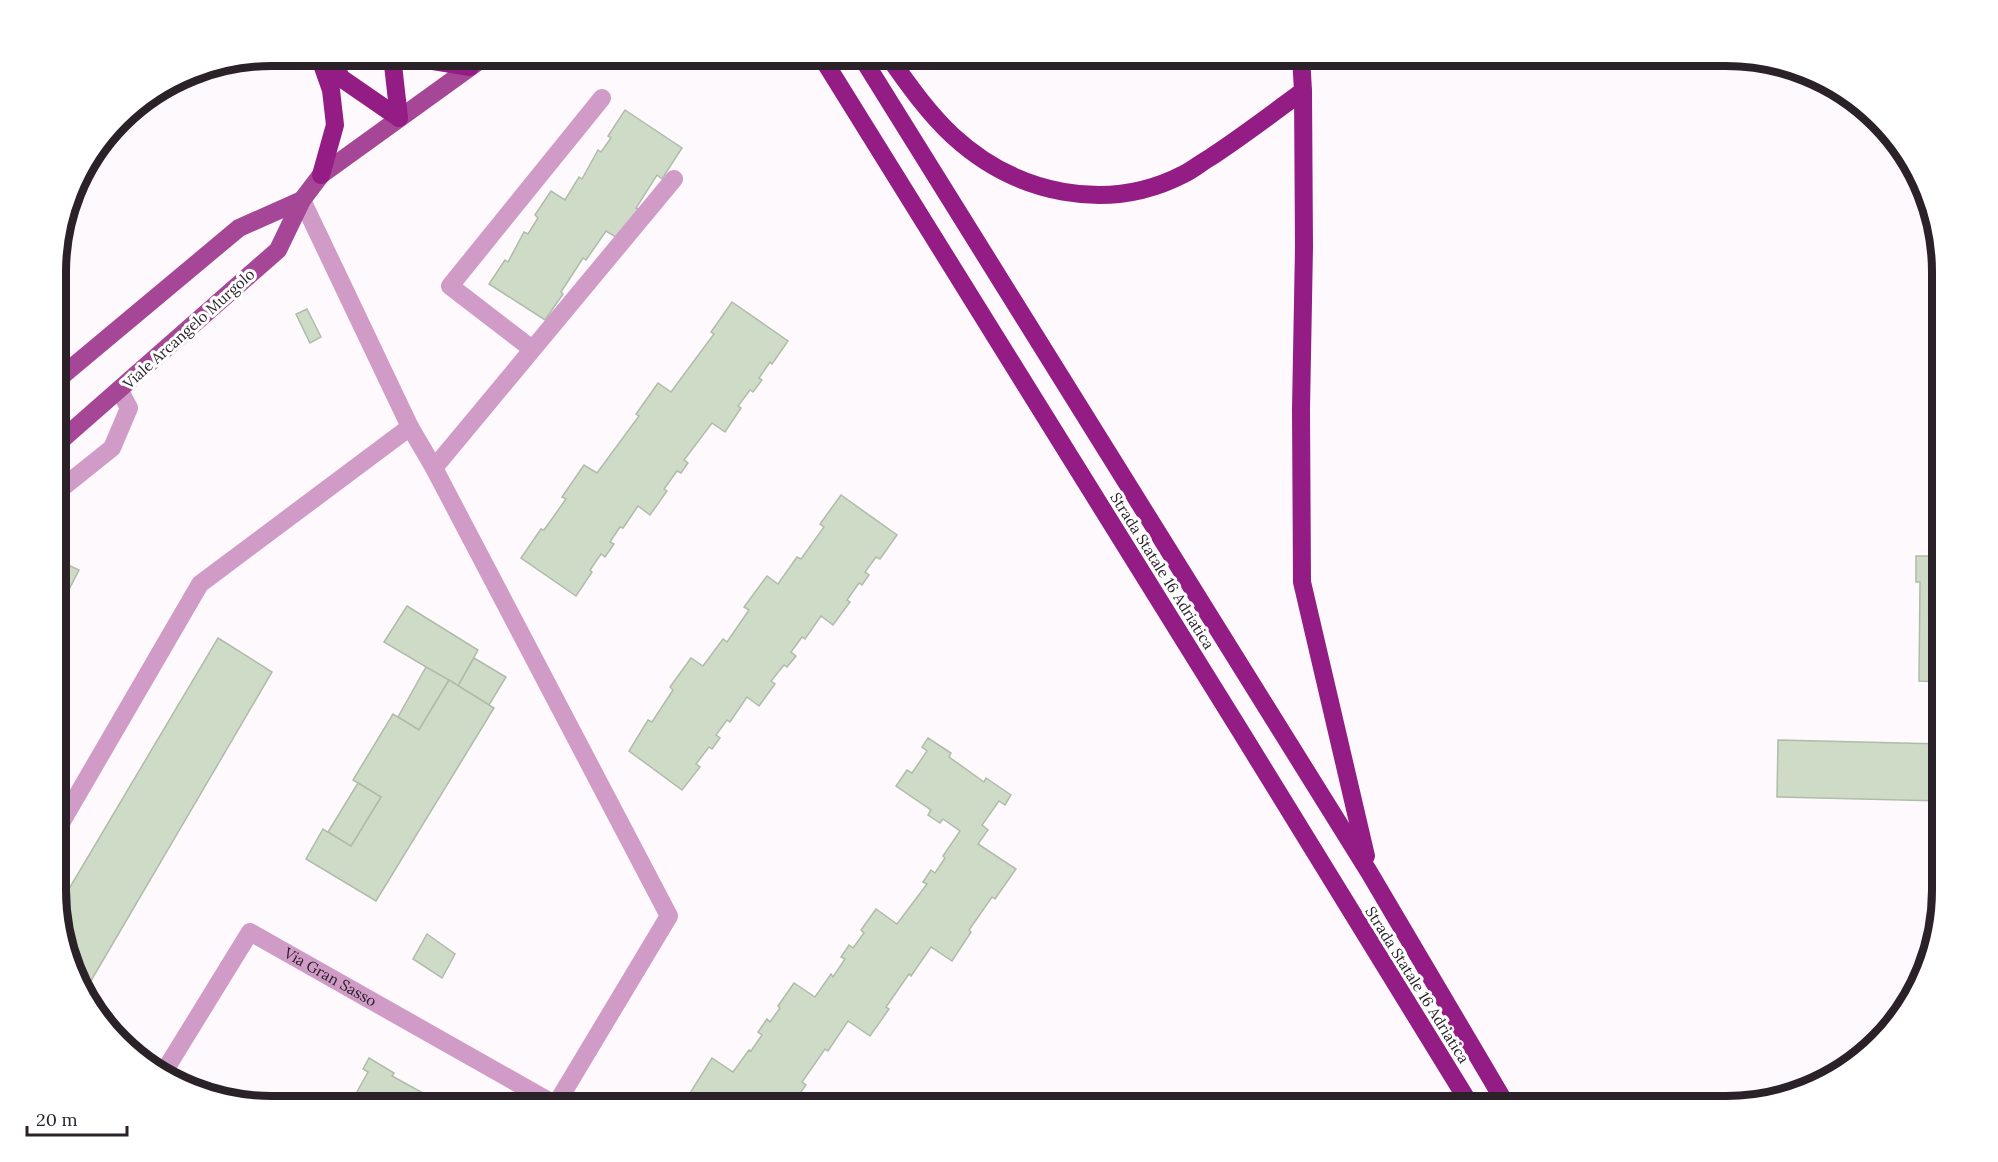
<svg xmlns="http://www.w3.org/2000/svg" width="1998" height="1162" viewBox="0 0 1998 1162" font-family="Lora,serif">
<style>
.building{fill:#cedcc7;stroke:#aebca8;stroke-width:1.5}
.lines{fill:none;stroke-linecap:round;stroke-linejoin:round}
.minor{stroke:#d09bc6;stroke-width:18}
.major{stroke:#a54696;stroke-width:18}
.highway{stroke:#931d85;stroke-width:18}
.labels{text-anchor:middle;stroke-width:6;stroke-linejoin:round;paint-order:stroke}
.street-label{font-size:15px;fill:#2a2228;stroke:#fff}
.rim{fill:none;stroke:#2a2228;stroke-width:8}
</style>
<rect width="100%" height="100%" fill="#fef9fd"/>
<g class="building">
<polygon points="625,110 682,148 662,179 657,175 636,208 639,209 619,239 606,231 586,260 583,258 561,292 563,294 545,320 489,284 505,260 508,262 524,232 528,234 538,218 535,215 551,191 565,200 579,177 582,179 598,150 601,152 611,138 608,136"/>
<polygon points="732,302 788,341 772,364 770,362 759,378 762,380 753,392 750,390 738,406 741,408 725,432 712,423 684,460 688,463 681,473 677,471 664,489 667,491 650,515 638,506 623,528 620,527 610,542 614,544 605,557 601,554 590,570 592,572 576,596 521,558 541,529 544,530 566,499 562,497 584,465 597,473 639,416 636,414 658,383 671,392 714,334 711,332"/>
<polygon points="307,309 321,337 310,343 296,314"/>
<polygon points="841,495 897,535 880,559 876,557 865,572 869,575 862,585 859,583 847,600 850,602 833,625 821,616 805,639 802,637 791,652 796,656 787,667 784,665 771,681 775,684 759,706 747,697 730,722 727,720 716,735 720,738 712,749 709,747 696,764 700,767 682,790 629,751 648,720 652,722 673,690 670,687 691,658 703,666 723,639 727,642 749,610 744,607 767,576 778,584 797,557 801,559 824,527 820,524"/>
<polygon points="1916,556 1942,556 1942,682 1919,681 1920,582 1916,582"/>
<polygon points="66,564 79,570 57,613 57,582"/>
<polygon points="407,606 478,650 458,686 384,642"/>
<polygon points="218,638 272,672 85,991 57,918 57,909"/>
<polygon points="474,658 506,677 489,705 458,686"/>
<polygon points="426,667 449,680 419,730 398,717"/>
<polygon points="449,680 494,708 376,901 306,859 323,829 351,846 381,797 353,780 393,714 419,730"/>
<polygon points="928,738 951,753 949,757 984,782 986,778 1011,795 1005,805 999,801 982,825 988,830 978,844 1016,869 995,899 992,897 969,930 971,932 952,961 931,947 911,976 909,974 886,1007 889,1009 870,1036 848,1021 828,1051 825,1049 802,1082 806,1085 791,1106 780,1106 767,1097 760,1106 676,1106 683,1096 687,1098 712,1058 733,1072 749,1050 751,1051 762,1035 758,1032 767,1019 770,1022 780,1008 778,1006 794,983 815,997 831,974 833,977 845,959 841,957 849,945 853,948 864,933 861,930 876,909 897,924 927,884 923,882 931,870 935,873 945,858 943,856 960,831 943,819 940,823 928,815 931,810 896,786 907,770 912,773 927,751 922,747"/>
<polygon points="1778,740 1942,744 1942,801 1777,797"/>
<polygon points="358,783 381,797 351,846 328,832"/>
<polygon points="427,934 455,954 442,978 413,959"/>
<polygon points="369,1058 394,1073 392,1076 430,1097 431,1095 451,1106 341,1106 349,1093 354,1097 368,1072 363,1069"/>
</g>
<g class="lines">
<g class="minor">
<polyline points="302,200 410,427 434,468 669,916 555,1106"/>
<polyline points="532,349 450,286 602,98"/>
<polyline points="434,468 674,179"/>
<polyline points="57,492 112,448 129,408 120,391"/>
<polyline points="57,830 200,584 410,427"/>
<path id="s1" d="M162 1075 250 932 556 1105"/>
</g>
<g class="major">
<polyline points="57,380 239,228 302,200"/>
<polyline points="57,444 278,250 302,200 321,175 486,56"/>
</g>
<g class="highway">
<polyline points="319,56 331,90 335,125 321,175"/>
<polyline points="331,56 341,78 399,118"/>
<polyline points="392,56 399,118"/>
<polyline points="422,56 427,60 470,67"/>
<polyline points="821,56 1241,732 1471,1106"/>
<polyline points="861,56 1369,872 1507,1106"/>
<path d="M888 56C908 84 928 113 953 136 1016 194 1107 214 1184 174 1194 169 1202 162 1211 157 1243 136 1273 113 1303 91"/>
<polyline points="1301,56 1303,91 1304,247 1301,409 1302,582 1366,856"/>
</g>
</g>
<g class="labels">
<g class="street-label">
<text transform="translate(189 329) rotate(-42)" y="5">Viale Arcangelo Murgolo</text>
<text transform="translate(1162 571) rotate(58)" y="5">Strada Statale 16 Adriatica</text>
<text dy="5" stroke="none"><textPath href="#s1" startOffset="260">Via Gran Sasso</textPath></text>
<text transform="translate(1417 985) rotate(58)" y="5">Strada Statale 16 Adriatica</text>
</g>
</g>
<path d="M0 0H1998V1162H0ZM272 66H1726A206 206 0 0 1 1932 272V890A206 206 0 0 1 1726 1096H272A206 206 0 0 1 66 890V272A206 206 0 0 1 272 66Z" fill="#fff" fill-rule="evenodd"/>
<path class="rim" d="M272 66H1726A206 206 0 0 1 1932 272V890A206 206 0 0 1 1726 1096H272A206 206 0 0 1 66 890V272A206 206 0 0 1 272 66Z"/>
<path d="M27 1126v9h100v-9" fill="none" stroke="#2a2228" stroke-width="3"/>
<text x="36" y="1126" font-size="18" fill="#2a2228" stroke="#ffffff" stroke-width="4.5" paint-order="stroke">20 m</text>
</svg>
